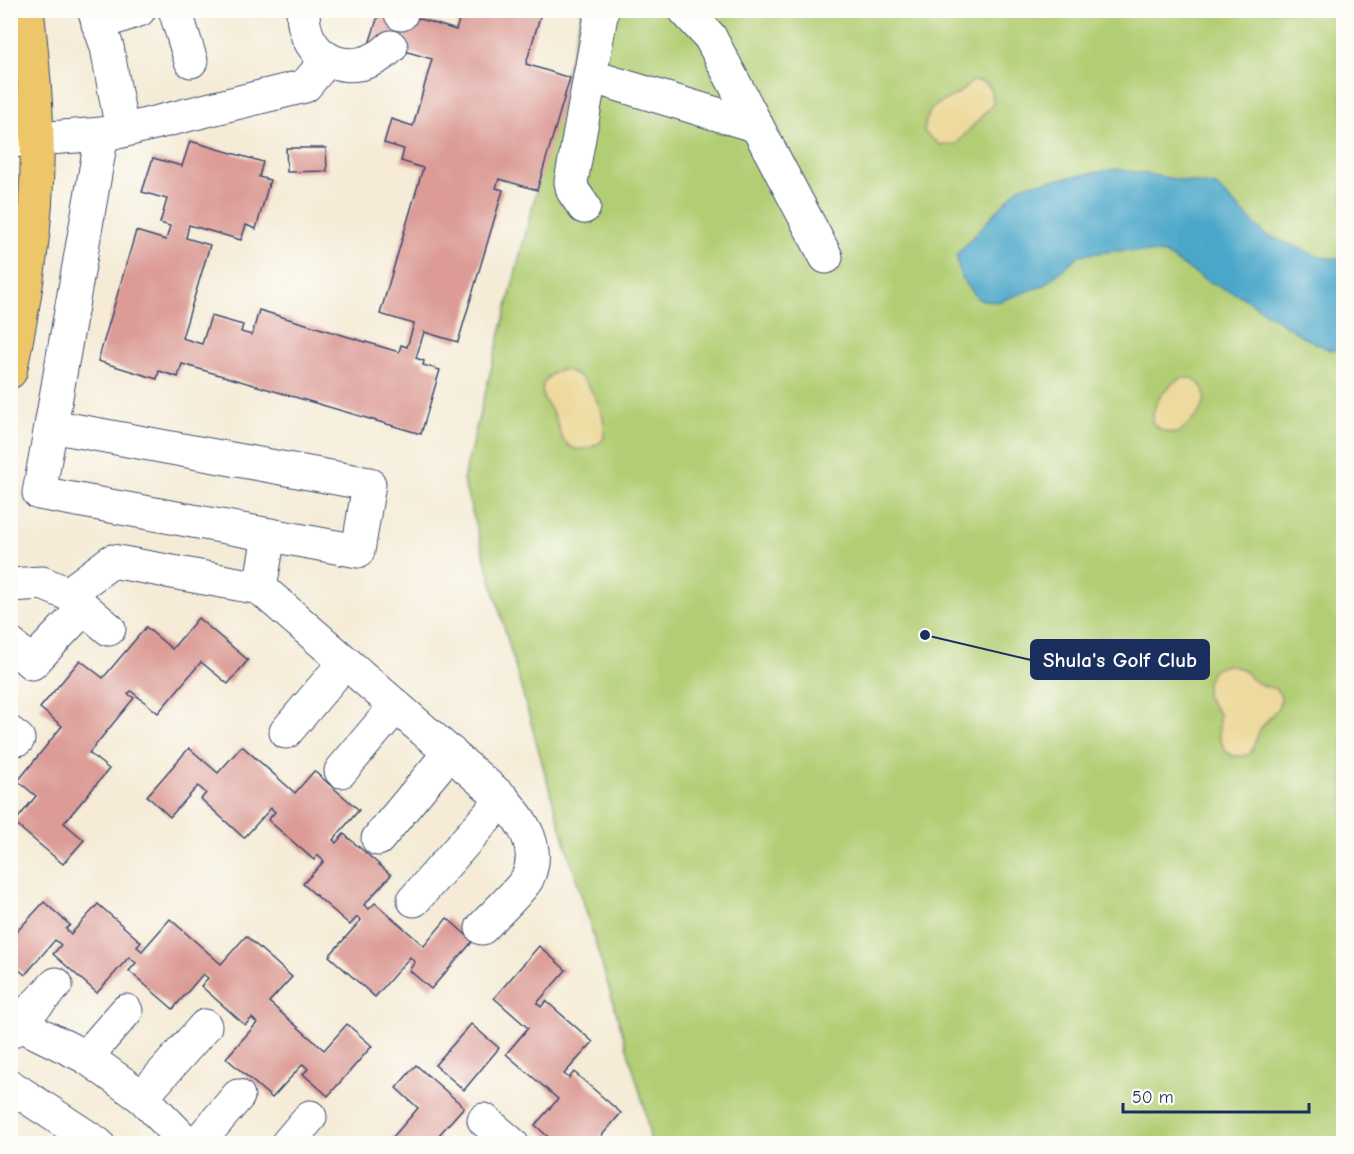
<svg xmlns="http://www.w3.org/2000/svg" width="1354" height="1154" viewBox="0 0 1354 1154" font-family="'Comic Neue',sans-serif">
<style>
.green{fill:#b2ce74;stroke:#667e69;stroke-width:1.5}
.sand{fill:#eeda9e;stroke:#84847e;stroke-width:1.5}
.water{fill:#4ba7c9;stroke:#336b94;stroke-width:1.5}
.building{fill:#dc9b96}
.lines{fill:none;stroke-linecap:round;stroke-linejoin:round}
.minor-casing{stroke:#3c4b70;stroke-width:35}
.major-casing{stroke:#3c4b70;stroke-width:35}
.minor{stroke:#fff;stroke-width:33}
.major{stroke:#ecc669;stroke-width:33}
.leader{fill:none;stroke:#1b2f5e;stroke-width:2}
.callout-dot{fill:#1b2f5e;stroke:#fdfcf7;stroke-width:2}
.callout{fill:#1b2f5e;stroke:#1b2f5e;stroke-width:2}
.callout-label{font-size:21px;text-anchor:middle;font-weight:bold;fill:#fff}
</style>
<rect width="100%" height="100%" fill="#fdfcf7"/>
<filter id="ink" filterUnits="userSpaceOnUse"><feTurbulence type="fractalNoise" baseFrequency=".0167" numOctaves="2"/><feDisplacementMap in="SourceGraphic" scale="12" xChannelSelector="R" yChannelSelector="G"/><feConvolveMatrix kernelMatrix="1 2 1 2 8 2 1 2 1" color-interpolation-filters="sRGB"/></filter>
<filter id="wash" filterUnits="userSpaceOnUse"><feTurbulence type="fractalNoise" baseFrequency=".008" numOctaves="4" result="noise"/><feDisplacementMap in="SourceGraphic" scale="24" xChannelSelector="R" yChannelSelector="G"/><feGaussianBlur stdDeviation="1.35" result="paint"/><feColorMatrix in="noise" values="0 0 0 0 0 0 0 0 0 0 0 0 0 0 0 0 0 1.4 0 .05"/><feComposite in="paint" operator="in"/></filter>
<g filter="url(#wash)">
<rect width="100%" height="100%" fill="#f5ebd6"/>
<polygon class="green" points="582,11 1343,11 1343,1143 651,1143 643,1102 550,791 463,480"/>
<g class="sand">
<path d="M973 81C989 80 993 89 993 104L956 144 940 145 924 132C928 104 935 106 957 94 963 91 968 85 973 81Z"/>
<path d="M562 369C568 371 575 373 580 377 595 391 609 420 603 440 591 449 573 456 563 439 559 433 558 424 555 417 552 410 546 404 543 397 538 383 551 373 562 369Z"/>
<path d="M1181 378H1193C1218 398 1198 417 1178 433 1167 433 1159 431 1152 422 1154 400 1163 389 1181 378Z"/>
<polygon points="1226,665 1243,669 1251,679 1264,686 1274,688 1280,694 1281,699 1278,708 1260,729 1251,753 1244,756 1233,756 1225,751 1219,736 1219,714 1206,696 1207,682 1213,670"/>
</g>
<polygon class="water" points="1116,169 1216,186 1266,235 1320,257 1343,259 1343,350 1330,350 1305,338 1241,296 1209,282 1165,254 1126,250 1079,255 1045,285 998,302 978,299 961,277 956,255 1020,186"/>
<g id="blocks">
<g class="building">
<polygon points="380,10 391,10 456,30 462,10 542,10 526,64 570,78 537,190 499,179 496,188 503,190 458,342 424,332 416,358 424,361 423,365 440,370 421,434 182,364 178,377 159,371 157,379 98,361 136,231 166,240 170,226 160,223 167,199 142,192 153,158 182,166 190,141 263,162 259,177 270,180 256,229 246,225 241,240 189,225 186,238 210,245 182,338 202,344 211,316 243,325 241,332 252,335 259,310 399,352 401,345 407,347 414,324 380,314 423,168 401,161 404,149 384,143 391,119 413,126 432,59 370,41"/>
<polygon points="286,148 326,148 327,171 287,172"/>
<polygon points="198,618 248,660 228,684 201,662 158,713 131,691 128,694 134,698 89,753 109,769 64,823 84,840 63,864 14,823 36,796 18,781 62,726 40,708 80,660 103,678 146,627 172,649"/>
<polygon points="242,746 295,793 314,771 359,810 333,840 336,843 344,834 391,875 364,905 369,909 375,903 424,946 447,918 473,941 431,989 409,970 415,962 410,957 375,997 329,956 361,920 357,917 350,925 303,884 324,861 317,855 314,860 268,820 275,812 271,808 244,838 201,799 206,793 198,786 170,817 147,796 189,748 218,773"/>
<polygon points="44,902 70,925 66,929 71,934 98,904 141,942 137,947 142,951 170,919 221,964 246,936 292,977 269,1002 324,1050 347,1024 372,1046 328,1096 303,1074 308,1069 303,1064 272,1098 226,1058 257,1023 252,1018 245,1025 201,986 208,978 203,974 173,1009 129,971 136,963 129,957 97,993 53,954 61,945 55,940 25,975 10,962 10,939"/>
<polygon points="539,946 566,970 537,1003 541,1007 546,1001 593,1042 564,1074 569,1078 574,1072 621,1113 597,1141 599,1144 556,1144 535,1125 558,1099 506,1054 528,1028 494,998"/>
<polygon points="471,1024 499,1048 464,1090 435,1065"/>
<polygon points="416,1065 464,1107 438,1136 446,1144 387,1144 418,1108 396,1088"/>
</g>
</g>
</g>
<g filter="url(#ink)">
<use href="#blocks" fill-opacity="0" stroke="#3c4b70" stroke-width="1.5"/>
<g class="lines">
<defs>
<g id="minor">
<polyline points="94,10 107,47 122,131"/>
<polyline points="175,10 191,61"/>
<path d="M303 10C302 63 355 82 391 47"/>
<polyline points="401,10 401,14"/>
<polyline points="685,10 710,37 826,257"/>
<polyline points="98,24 139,10"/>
<polyline points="590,76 757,126"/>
<polyline points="10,141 102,134 122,131 305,86 328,59"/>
<polyline points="584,207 573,191 571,182 602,10"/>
<polyline points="51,426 39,493 358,551 369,484 51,426 102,134"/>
<polyline points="10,585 42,583 68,594 112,561 260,588 269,535"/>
<path d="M260 588 503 799C523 822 542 848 527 879 521 890 492 917 482 928"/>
<polyline points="68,594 109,629"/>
<polyline points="10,644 32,663 84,608"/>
<polyline points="286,732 345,662"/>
<polyline points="10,733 18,739"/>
<polyline points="341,771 396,706"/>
<polyline points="378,839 450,752"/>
<polyline points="414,900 503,799"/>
<polyline points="19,1024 86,1057 142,1097 188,1144"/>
<polyline points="10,1032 56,984"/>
<polyline points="86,1057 126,1011"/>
<polyline points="10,1086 98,1144"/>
<polyline points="142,1097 205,1026"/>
<polyline points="484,1120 512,1144"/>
<polyline points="197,1144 238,1096"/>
<polyline points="287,1144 310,1117"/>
</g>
<path id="major" d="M10 372C26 295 39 217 37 139 36 96 32 53 27 10"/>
</defs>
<use href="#minor" class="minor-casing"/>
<use href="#major" class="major-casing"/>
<use href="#minor" class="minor"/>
<use href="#major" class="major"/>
</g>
</g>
<path class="leader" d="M925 635L1031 660"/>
<circle class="callout-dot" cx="925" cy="635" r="6"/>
<rect class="callout" x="1031" y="640" width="178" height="39" rx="6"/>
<g class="callout-label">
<text x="1120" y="667">Shula's Golf Club</text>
</g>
<rect width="1354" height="1154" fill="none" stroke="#fdfcf7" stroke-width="36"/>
<path d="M1123 1103v9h186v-9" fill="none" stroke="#1b2f5e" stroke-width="3"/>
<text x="1132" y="1103" font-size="18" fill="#1b2f5e" stroke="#fdfcf7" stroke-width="4.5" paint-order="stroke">50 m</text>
</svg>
